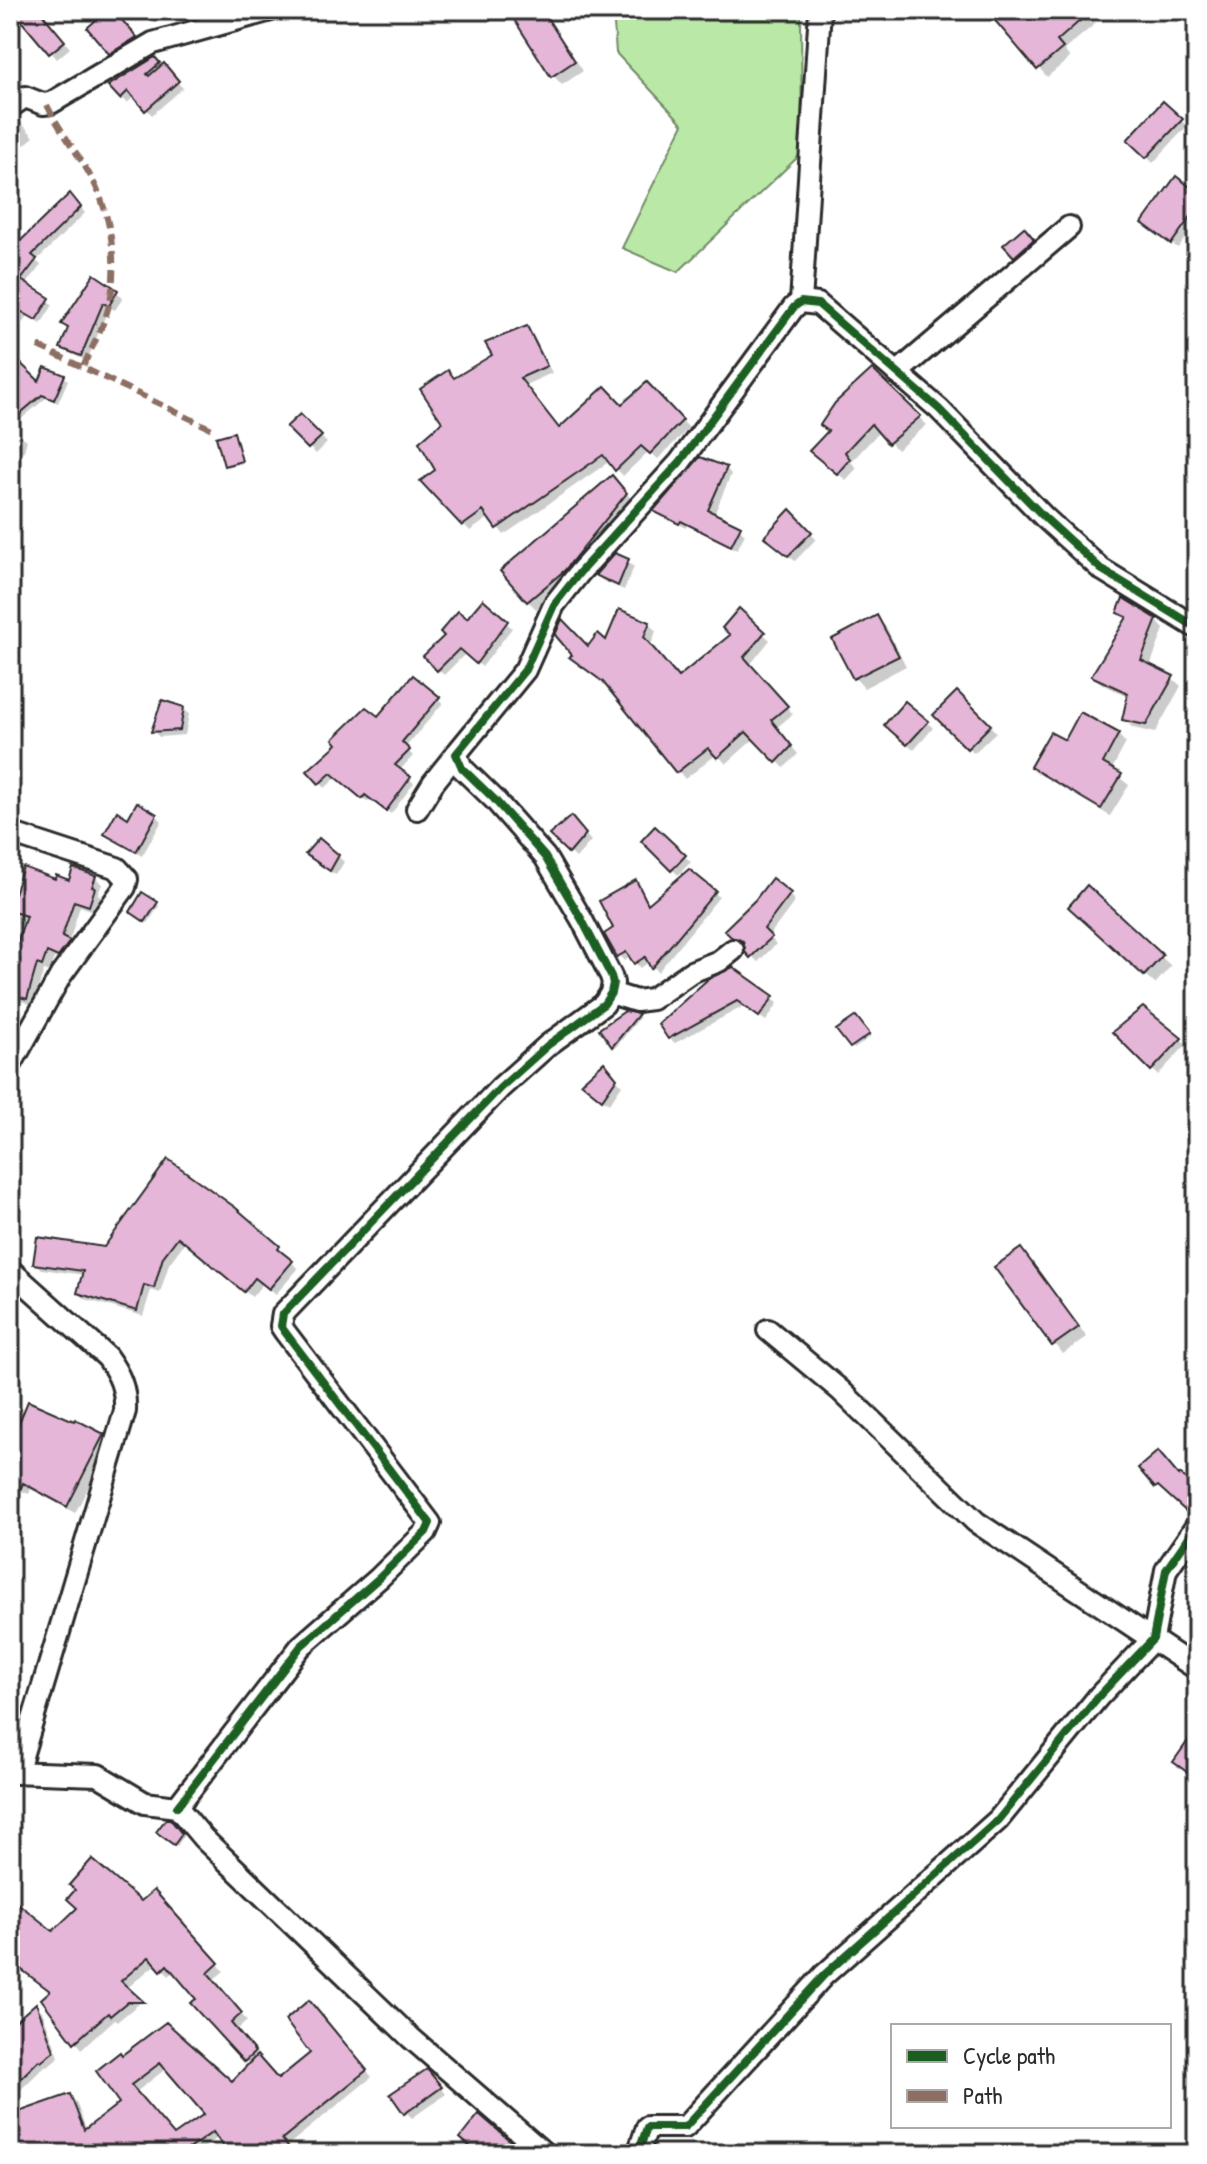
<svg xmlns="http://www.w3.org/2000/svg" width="1207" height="2164" viewBox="0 0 1207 2164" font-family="'Patrick Hand',sans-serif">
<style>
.green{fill:#bae9a7;stroke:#728a69;stroke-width:2}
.shadow{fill:#0003;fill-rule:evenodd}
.building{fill:#e5b6d8;stroke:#2b2b2b;stroke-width:2;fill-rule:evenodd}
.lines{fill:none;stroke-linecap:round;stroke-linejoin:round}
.street-casing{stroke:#2b2b2b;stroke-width:26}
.street{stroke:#fff;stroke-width:20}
.quiet{stroke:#8d6e63;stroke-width:6;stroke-dasharray:12 6;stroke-linecap:butt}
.cycleway-casing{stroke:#fff;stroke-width:13}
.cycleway{stroke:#1b5e20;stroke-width:8}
</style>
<rect width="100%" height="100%" fill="#fff"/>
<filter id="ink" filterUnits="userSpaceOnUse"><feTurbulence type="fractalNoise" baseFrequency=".0125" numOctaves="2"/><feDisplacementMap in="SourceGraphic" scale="16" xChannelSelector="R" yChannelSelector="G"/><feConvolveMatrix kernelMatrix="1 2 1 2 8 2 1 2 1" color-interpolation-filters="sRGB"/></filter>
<g filter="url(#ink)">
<polygon class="green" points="613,10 796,10 801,17 802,153 678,272 622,248 683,124 616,53"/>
<g class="shadow">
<polygon points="10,10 45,10 41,14 70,48 57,59 28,25 25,27"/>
<polygon points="110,10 141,44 116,58 110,52"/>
<polygon points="511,10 543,10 583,71 562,85 553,75"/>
<polygon points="989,10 1083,10 1095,24 1064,50 1070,58 1047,77"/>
<polygon points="1197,46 1197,61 1190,54"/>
<polygon points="154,60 183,88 152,115 135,96 127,103 111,86"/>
<polygon points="1163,104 1187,126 1153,163 1130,140"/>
<polygon points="18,119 34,137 12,155 10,122"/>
<polygon points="1197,194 1197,221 1178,248 1150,229"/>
<polygon points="75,200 85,213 36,261 41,265 26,285 53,305 41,324 28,316 10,338 10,243 17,247"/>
<polygon points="1029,236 1039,246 1021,261 1006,245"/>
<polygon points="95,277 123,298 115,310 109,307 87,361 69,353 63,347"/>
<polygon points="527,329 533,335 552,373 525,385 560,430 622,407 647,385 689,428 658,459 649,451 623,476 610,461 504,535 490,517 470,531 423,481 438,471 445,422 455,380 494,356"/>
<polygon points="10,356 40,384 64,377 68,380 58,403 46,398 20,420 10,410"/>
<polygon points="872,372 927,425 897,450 880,431 851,462 857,468 846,480 819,459 830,432"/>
<polygon points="300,416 327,443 316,454 289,427"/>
<polygon points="10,428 27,440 24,451 10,454"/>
<polygon points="233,435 243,463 228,467 226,465"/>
<polygon points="726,468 731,474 714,515 739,528 745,534 737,550 687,525 686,528 656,510"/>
<polygon points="619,485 634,502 573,578 536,609 528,601"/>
<polygon points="790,512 816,539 795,561 772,543"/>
<polygon points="616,555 634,567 624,590 603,581 597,575"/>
<polygon points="483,602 512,628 482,667 466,653 444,675 426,657 467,621"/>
<polygon points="739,611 770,640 750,665 793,714 776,728 798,754 784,768 755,738 726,764 717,754 685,779 609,686 588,649 649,624 656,631 651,645 679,679 732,636"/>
<polygon points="1120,613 1156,620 1164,629 1150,666 1172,678 1181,686 1155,733 1133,728 1124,719 1130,697 1102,684 1093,676 1127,620"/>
<polygon points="877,618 886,627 906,666 864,688 855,678 835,640"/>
<polygon points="957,694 996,732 974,753 936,715"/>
<polygon points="438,699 443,703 405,748 413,756 399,771 414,783 391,814 371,799 368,802 337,777 325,788 310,771 378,718"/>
<polygon points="183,708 189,714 185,735 159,737 154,731"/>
<polygon points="927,722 933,728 914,750 893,731"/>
<polygon points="1118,735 1126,743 1111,771 1129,785 1110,816 1041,775 1032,766 1066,743"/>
<polygon points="156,815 162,821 142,856 106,834 129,820"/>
<polygon points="577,825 591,841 576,858 552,835"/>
<polygon points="655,829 691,862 678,875 644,841"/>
<polygon points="338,856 344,862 336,875 313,860"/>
<polygon points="95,877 102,884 98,894 101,897 96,912 80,906 69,942 75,949 66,962 54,958 49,972 44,970 33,1005 18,1000 12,993 27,943 10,964 10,895 16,897 56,881 70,882"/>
<polygon points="636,883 650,905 714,892 719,897 658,972 650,962 640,968 631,957 624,961 606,934 616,928"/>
<polygon points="1088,888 1171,966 1155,984 1080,916"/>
<polygon points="789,895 795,901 769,936 776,944 758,962 747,951 746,945 740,943 727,930"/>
<polygon points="157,904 159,906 148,923 135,914"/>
<polygon points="732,969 778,1003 766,1021 744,1006 675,1043 669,1038"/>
<polygon points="626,1013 640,1017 615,1048 602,1029"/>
<polygon points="858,1020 870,1037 854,1049 839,1031"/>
<polygon points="1115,1032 1181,1039 1186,1045 1158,1075"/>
<polygon points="603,1065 622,1085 609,1104 589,1089"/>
<polygon points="234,1210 279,1248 298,1269 276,1294 263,1283 252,1297 185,1242 169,1264 160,1293 151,1290 143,1316 85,1299 79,1293 84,1275 42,1269 35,1263 105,1249"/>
<polygon points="1020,1251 1087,1337 1063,1354 997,1268"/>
<polygon points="75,1423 103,1436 111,1444 75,1513 31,1489 29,1494 10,1486 10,1449"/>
<polygon points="169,1821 183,1837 177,1846 161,1834"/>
<path d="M10 1899 53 1934 161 1899 224 1971 213 1980 247 2021 236 2031 278 2082 313 2053 315 2009 372 2077 287 2146 293 2154H230L219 2137 195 2154H10V2118L70 2096 76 2102 87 2131 122 2104V2057L166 2025 232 2084 250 2066 193 2004 198 2000 174 1971 169 1976 157 1963 126 1989 141 2002 118 2021 115 2019 82 2049 44 1999 52 1992 10 1960V1949L19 1937 10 1929ZM167 2068 206 2114 175 2137 136 2092Z"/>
<polygon points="36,2006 42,2011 59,2057 48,2067 46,2065 10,2100 10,2057"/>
<polygon points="432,2077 446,2094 412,2118 406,2112"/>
<polygon points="479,2117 524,2154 481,2154"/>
</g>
<g class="building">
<polygon points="12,10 39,10 65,41 49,54"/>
<polygon points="107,10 113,10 137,37 109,54 87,28"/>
<polygon points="508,10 542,10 575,61 551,77"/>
<polygon points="986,10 1092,10 1057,41 1063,48 1037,70"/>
<polygon points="155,57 160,63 147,74 149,76 164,63 179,81 145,111 128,91 120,99 108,86"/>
<polygon points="1163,101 1183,119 1146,158 1127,140"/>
<polygon points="1176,176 1197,192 1197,208 1171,244 1142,223"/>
<polygon points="70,193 81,207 32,255 37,259 21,280 50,298 36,320 10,305 10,251"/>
<polygon points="1024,227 1034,239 1014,257 1003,245"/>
<polygon points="94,274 118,290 109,306 103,303 81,356 60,348 68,328 61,324"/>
<polygon points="527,326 547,366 520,378 559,428 605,386 622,404 647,382 683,420 650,454 641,446 615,471 603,455 496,529 483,511 462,526 420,481 435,470 419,442 442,422 420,389 448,370 454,378 492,355 485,343"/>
<polygon points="10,353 39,381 45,367 65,375 54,400 42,395 10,422"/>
<polygon points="872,369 921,416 888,444 871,424 845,452 850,459 837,474 809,451 828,431 820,425 835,403"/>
<polygon points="300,414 322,436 308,449 286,427"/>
<polygon points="234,432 242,461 224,466 216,437"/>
<polygon points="700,457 727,467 708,510 741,526 731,546 681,521 679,524 653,511"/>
<polygon points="612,475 627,493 565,570 527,602 500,571"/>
<polygon points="790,509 812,532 788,556 764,537"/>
<polygon points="615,553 629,559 618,586 595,575"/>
<polygon points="1123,598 1157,619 1141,660 1174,676 1146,725 1122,720 1128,693 1091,676 1127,617 1117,613"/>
<polygon points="483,599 508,621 476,664 459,649 437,671 423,656 444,636 440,632 458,611 467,618"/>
<polygon points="739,608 765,632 744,657 788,706 771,720 792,746 776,763 746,732 717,758 708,748 676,773 603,682 569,657 572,655 555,635 562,619 588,646 598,633 606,640 619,609 650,622 644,637 678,677 730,635 722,628"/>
<polygon points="877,615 899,656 853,679 832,639"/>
<polygon points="413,675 440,697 402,742 410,750 395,765 411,777 386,811 365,795 362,799 331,773 319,784 307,771 337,744 333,739 366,707 378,716"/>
<polygon points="957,691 991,725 967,749 933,715"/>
<polygon points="162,700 184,707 180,730 151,732"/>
<polygon points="905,701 929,721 907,745 884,725"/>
<polygon points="1080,712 1119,733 1103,763 1122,774 1101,809 1030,767 1050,732 1065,740"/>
<polygon points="137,802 157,814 136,852 104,834 117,811 128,818"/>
<polygon points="571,816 586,834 569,854 549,835"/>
<polygon points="655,826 686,855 671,871 641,841"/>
<polygon points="319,838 339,855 330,871 305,854"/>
<polygon points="23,867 55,879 56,875 69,880 73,868 96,876 92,887 95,888 89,906 74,901 62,937 70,941 58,957 47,952 42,966 37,964 27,999 10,994 20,959 13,956 26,916 10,911 10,906"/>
<polygon points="689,869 716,891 651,969 645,957 634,964 626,952 617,957 604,934 613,928 599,901 636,880 648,904"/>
<polygon points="772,878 791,893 764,929 772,937 750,958 745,952 743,941 731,937 724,930 755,900"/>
<polygon points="1087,885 1163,955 1144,976 1068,907"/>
<polygon points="142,892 158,902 145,922 130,912"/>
<polygon points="733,967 774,996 759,1017 737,1001 668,1039 658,1024 708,979"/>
<polygon points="1143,1007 1182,1038 1151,1071 1112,1032"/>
<polygon points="625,1011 639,1014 612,1047 599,1029"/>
<polygon points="856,1016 870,1034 850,1048 836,1030"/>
<polygon points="604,1062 617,1078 602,1100 581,1083"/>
<polygon points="168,1159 236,1208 280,1246 278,1249 293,1261 269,1289 255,1278 244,1292 178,1237 163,1257 154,1288 144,1285 137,1311 77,1293 83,1271 33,1264 37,1237 104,1247"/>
<polygon points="1021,1248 1079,1327 1052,1346 994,1267"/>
<polygon points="28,1401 74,1421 75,1419 104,1434 67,1507 23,1483 10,1513 10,1444"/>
<polygon points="1158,1451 1179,1476 1180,1474 1197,1489 1197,1512 1190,1515 1158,1486 1155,1488 1138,1468"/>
<polygon points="1197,1728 1197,1779 1173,1762"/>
<polygon points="166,1819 170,1819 182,1834 174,1845 156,1832"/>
<polygon points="92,1859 141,1901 154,1890 219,1963 208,1973 242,2013 231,2023 255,2052 244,2062 190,2003 196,1999 167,1965 161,1971 149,1957 121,1981 144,2002 127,2002 110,2016 108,2013 74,2043 41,1999 50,1991 10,1961 10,1946 17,1936 10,1930 10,1897 53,1931 77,1908 67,1899 75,1890 69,1885"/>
<path d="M309 2000 367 2070 282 2139 293 2154H228L213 2132 187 2150 191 2154H15L10 2148V2115L70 2094 84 2130 119 2103 96 2071 120 2052 122 2055 166 2022 232 2081 257 2055 278 2079 310 2053 285 2020ZM160 2063 204 2114 174 2135 131 2085Z"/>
<polygon points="36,2003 54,2051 41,2062 39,2060 10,2089 10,2026"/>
<polygon points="427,2069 442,2087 404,2114 390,2094"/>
<polygon points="479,2114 515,2145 508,2154 479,2154 460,2138"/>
</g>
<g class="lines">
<defs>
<g id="street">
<polyline points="10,107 25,97 43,104 51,103 153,43 271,10"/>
<polyline points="801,302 820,10"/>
<polyline points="897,373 1069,227"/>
<polyline points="417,809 433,783 456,754"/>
<polyline points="10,833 117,868 127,879 125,887 61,975 10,1066"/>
<polyline points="611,993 636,1001 652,999 691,972 719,961 733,950"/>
<path d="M10 1270 107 1357C120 1375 126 1389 125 1411L17 1773"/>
<polyline points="768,1330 840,1390 976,1522 1197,1669"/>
<polyline points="10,1772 98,1775 145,1803 177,1807 203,1838 411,2038 545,2154"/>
<polyline points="177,1807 301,1646 379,1578 426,1532 430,1523 285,1332 281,1326 283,1314 500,1088 548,1045 604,1004 611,993 613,983 611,976 582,920 545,857 494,799 462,768 456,754 525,670 554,605 580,572 680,462 794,307 801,302 818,304 939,409 1045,518 1101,569 1197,628"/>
<polyline points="638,2154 647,2127 685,2127 824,1975 998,1820 1099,1696 1153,1639 1166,1570 1197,1525"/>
</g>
</defs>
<use href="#street" class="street-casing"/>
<use href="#street" class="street"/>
<g class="quiet">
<path d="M47 105C60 131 78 153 92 179 111 214 119 266 109 305 104 326 92 347 83 367"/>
<polyline points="38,346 212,429"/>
</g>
<defs>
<g id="cycleway">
<polyline points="177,1807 301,1646 379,1578 426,1532 430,1523 285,1332 281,1326 283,1314 500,1088 548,1045 604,1004 611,993 613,983 611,976 582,920 545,857 494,799 462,768 456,754 525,670 554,605 580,572 680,462 794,307 801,302 818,304 939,409 1045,518 1101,569 1197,628"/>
<polyline points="638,2154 647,2127 685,2127 824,1975 998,1820 1099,1696 1153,1639 1166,1570 1197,1525"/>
</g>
</defs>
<use href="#cycleway" class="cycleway-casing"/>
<use href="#cycleway" class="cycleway"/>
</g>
</g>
<rect width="1207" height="2164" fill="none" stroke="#fff" stroke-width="40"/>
<rect x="20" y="20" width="1167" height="2124" fill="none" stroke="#2b2b2b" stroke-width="3" filter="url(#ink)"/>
<rect x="891" y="2024" width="280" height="104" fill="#ffffff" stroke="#aaaaaa" stroke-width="2"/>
<rect x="907" y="2050" width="40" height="12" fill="#1b5e20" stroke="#aaaaaa" stroke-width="2"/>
<text x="963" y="2064" font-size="24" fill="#2b2b2b">Cycle path</text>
<rect x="907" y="2090" width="40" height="12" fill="#8d6e63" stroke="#aaaaaa" stroke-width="2"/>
<text x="963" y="2104" font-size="24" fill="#2b2b2b">Path</text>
</svg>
